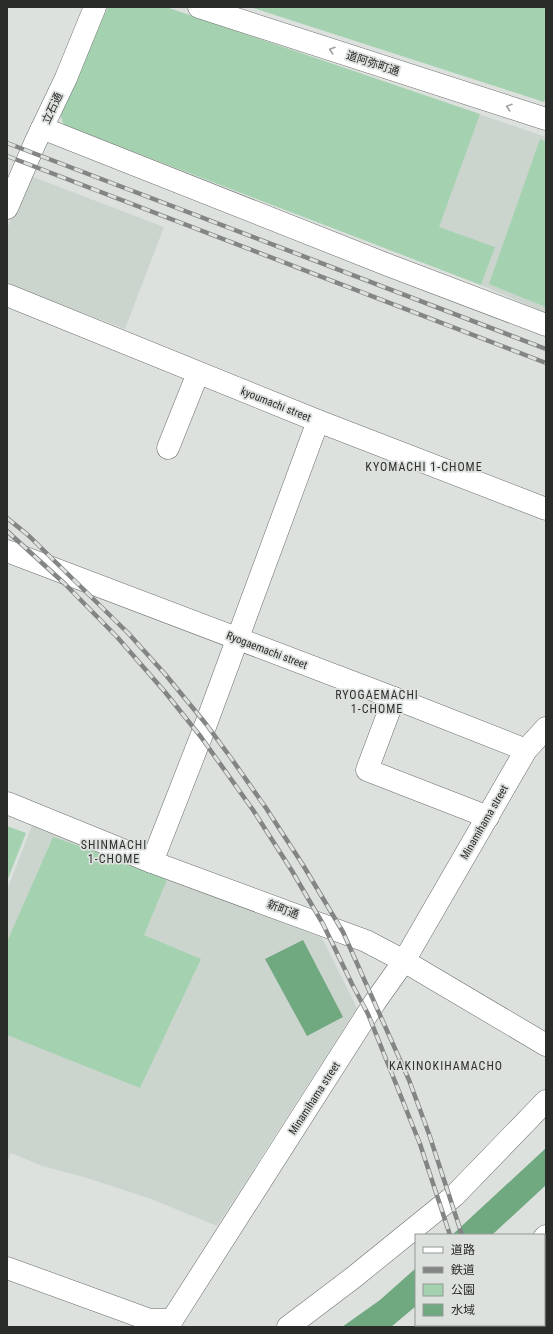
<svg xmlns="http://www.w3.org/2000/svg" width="553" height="1334" viewBox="0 0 553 1334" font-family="'Roboto Condensed','Noto Sans JP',sans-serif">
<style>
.built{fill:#cbd5cd}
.green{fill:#a4d2b0}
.water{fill:#70a880}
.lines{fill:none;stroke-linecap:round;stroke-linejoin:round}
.minor-casing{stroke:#6b6e6b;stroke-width:23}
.minor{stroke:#fff;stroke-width:22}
.rail-casing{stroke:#828583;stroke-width:4.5}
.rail{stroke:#dde1de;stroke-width:3;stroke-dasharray:9;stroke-linecap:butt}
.oneway{stroke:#9fa09f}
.labels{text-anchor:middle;stroke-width:3.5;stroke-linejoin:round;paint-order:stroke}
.street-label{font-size:11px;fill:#2a2c2a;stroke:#dde1de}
.neighbourhood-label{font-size:12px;letter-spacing:1px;fill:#2e312f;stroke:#dde1de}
</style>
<rect width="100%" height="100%" fill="#dde1de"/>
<g class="built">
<polygon points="432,98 546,137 546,313 481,285 379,246"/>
<polygon points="28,175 164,227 125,329 7,284 7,229"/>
<polygon points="33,823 322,938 357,1008 217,1226 151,1199 87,1178 42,1166 11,1153 7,1164 7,890"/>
<polygon points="469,1325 508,1325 508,1327 470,1327"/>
</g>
<g class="green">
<polygon points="108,7 166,7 480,114 439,227 495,247 481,285 64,125 58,110"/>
<polygon points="250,7 546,7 546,97 544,102"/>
<polygon points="540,139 546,142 546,307 489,284"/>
<polygon points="7,826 26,833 7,881"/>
<polygon points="53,837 168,877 144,935 201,959 140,1088 7,1035 7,942"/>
</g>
<g class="water">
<polygon points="303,940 343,1017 307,1036 265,959"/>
<polygon points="546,1148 546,1185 493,1234 452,1235"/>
<polygon points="416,1268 416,1306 391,1327 342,1327 380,1300"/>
</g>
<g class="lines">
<defs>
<g id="minor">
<polyline points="199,7 546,119"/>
<polyline points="42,128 388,265 546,325"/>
<polyline points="7,208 35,143 66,78 95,7"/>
<polyline points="7,295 318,421 546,509"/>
<polyline points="168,448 198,373"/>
<polyline points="7,551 394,698 526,750"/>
<polyline points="394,698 367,770 488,817"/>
<polyline points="7,803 152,862 366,941 404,961 546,1045"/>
<polyline points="152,862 206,724 318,421"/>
<polyline points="544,1238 546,1236"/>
<polyline points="7,1268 150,1320 172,1320"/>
<polyline points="172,1320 375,1002 404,961 526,750 546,728"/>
<polyline points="288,1327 354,1277 454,1196 546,1101"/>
<polyline points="443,1327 445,1325"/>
</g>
</defs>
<use href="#minor" class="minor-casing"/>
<use href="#minor" class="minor"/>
<defs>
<g id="rail">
<polyline points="7,143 546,349"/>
<polyline points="7,156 546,363"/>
<polyline points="7,518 28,535 128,633 165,674 206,724 231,758 266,808 303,865 343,932 409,1080 429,1134 462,1235"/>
<polyline points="7,531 65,584 118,638 165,692 201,737 253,810 292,871 323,924 352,984 368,1014 420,1144 450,1235"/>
<polyline points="480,1325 481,1327"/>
<polyline points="492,1325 493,1327"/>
</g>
</defs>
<use href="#rail" class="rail-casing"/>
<use href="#rail" class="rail"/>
</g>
<defs><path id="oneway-chevron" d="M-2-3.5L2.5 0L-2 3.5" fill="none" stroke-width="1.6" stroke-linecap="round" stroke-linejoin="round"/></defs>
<g class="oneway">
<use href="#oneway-chevron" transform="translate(332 50) rotate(-162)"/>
<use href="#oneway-chevron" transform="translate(509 107) rotate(-162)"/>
</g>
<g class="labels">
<g class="street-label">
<text transform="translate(373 63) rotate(18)" y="4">道阿弥町通</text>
<text transform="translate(52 108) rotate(-65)" y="4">立石通</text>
<text transform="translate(276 404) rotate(22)" y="4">kyoumachi street</text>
<text transform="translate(267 650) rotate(21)" y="4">Ryogaemachi street</text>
<text transform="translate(484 822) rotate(-60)" y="4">Minamihama street</text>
<text transform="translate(283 909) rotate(20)" y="4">新町通</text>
<text transform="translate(314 1098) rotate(-57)" y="4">Minamihama street</text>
</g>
<g class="neighbourhood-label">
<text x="424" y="471">KYOMACHI 1-CHOME</text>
<text x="377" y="699">RYOGAEMACHI<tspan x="377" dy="14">1-CHOME</tspan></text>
<text x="114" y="849">SHINMACHI<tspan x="114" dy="14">1-CHOME</tspan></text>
<text x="446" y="1070">KAKINOKIHAMACHO</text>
</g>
</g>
<rect width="553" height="1334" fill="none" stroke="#2a2c2a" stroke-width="16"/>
<rect x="415" y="1234" width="130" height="92" fill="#dde1de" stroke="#959996"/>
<rect x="423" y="1247" width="20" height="6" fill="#ffffff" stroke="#959996"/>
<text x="451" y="1254" font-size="12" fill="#2a2c2a">道路</text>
<rect x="423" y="1267" width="20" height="6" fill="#828583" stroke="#959996"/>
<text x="451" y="1274" font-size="12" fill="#2a2c2a">鉄道</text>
<rect x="423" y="1284" width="20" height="12" fill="#a4d2b0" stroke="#959996"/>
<text x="451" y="1294" font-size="12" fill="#2a2c2a">公園</text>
<rect x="423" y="1304" width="20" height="12" fill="#70a880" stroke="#959996"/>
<text x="451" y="1314" font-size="12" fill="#2a2c2a">水域</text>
</svg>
